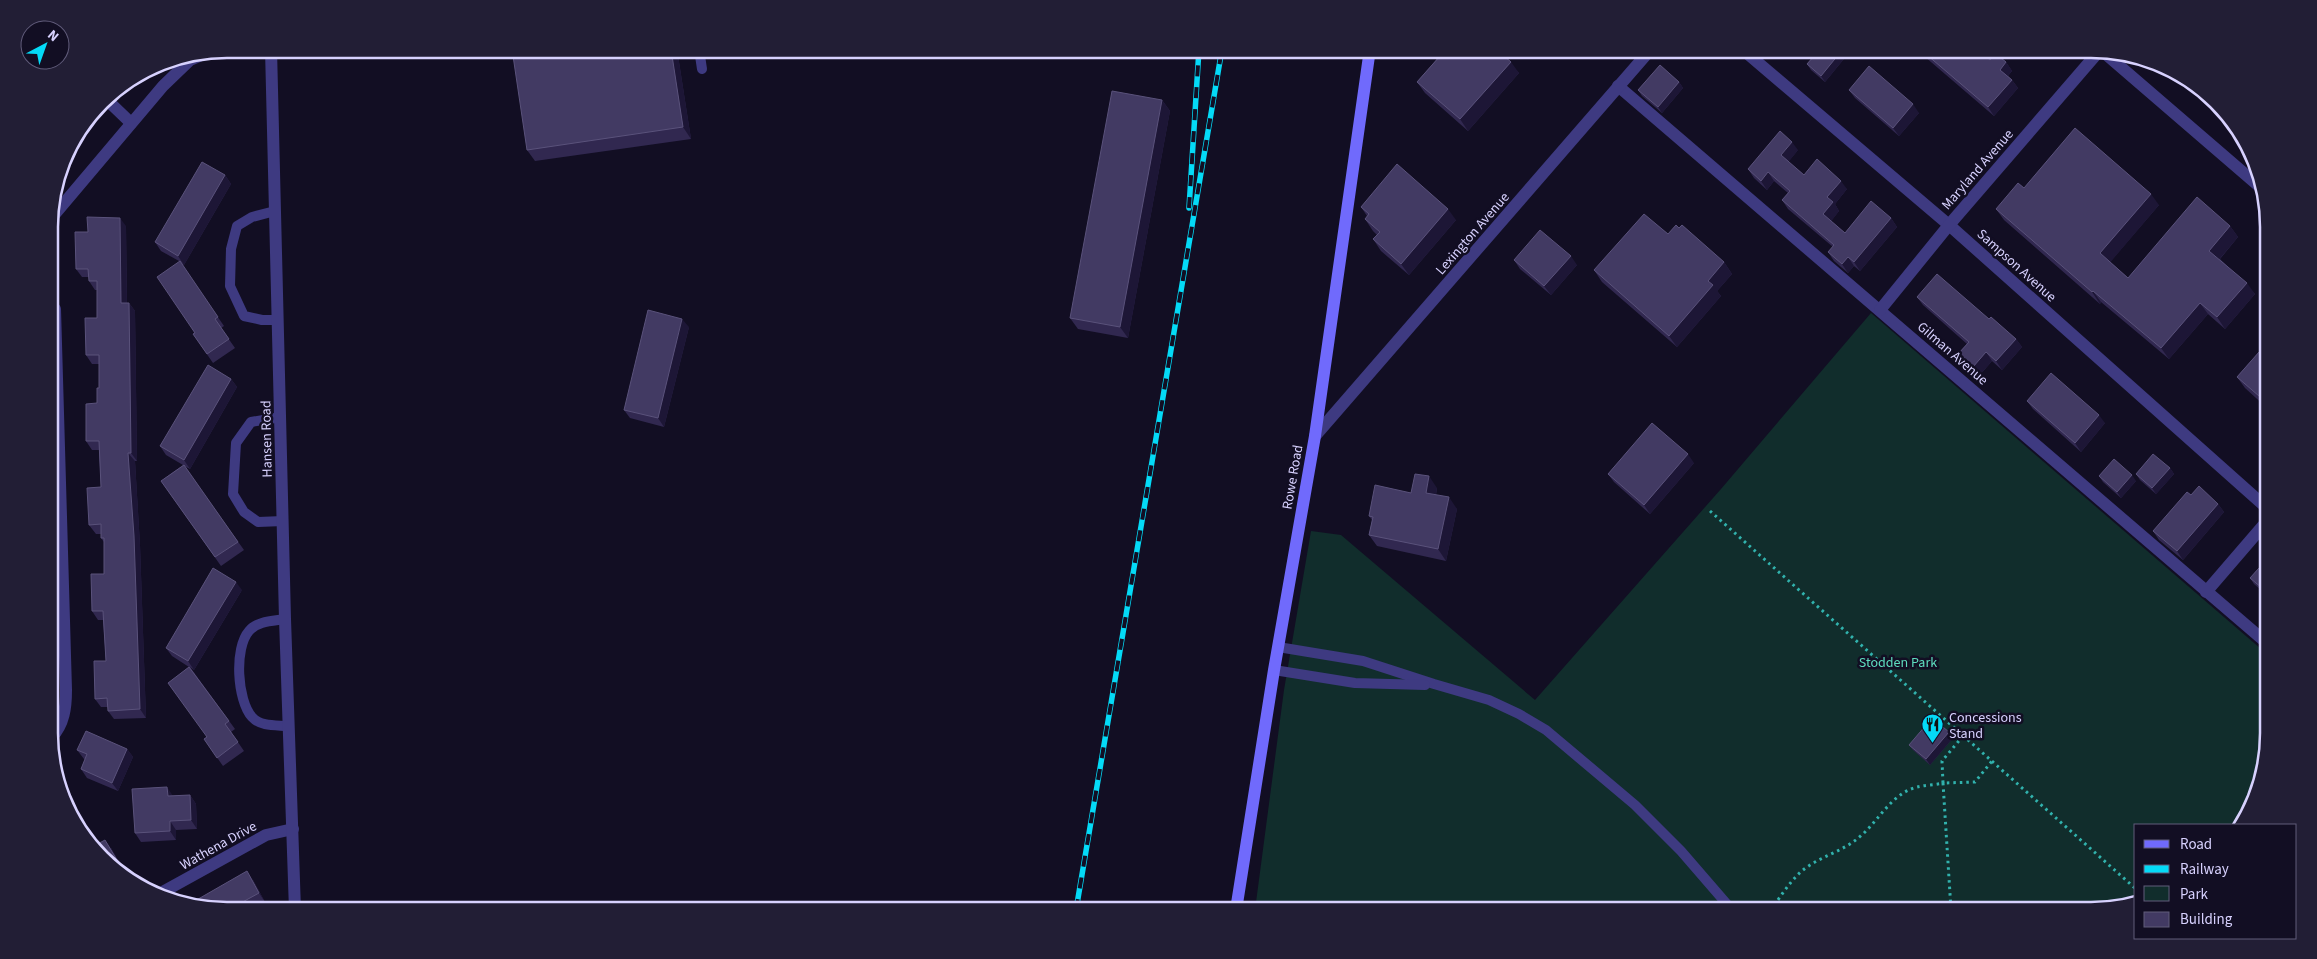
<svg xmlns="http://www.w3.org/2000/svg" width="2317" height="959" viewBox="0 0 2317 959" font-family="'Source Sans 3',sans-serif">
<style>
.green{fill:#112d2c}
.lines{fill:none;stroke-linecap:round;stroke-linejoin:round}
.path{stroke:#31b2ad;stroke-width:3;stroke-dasharray:2.5 4;stroke-linecap:butt}
.service{stroke:#3e3a81;stroke-width:10}
.minor{stroke:#3e3a81;stroke-width:12}
.tertiary{stroke:#3e3a81;stroke-width:12}
.secondary{stroke:#706afc;stroke-width:12}
.rail-casing{stroke:#04daf7;stroke-width:5.5}
.rail{stroke:#120e23;stroke-width:4;stroke-dasharray:11;stroke-linecap:butt}
.wall{fill:#312850}
.shaded-wall{fill:#1d1636}
.building{fill:#423a63;stroke:#5a527b}
.labels{text-anchor:middle;stroke-width:5;stroke-linejoin:round;paint-order:stroke}
.street-label{font-size:14px;fill:#d7d1fe;stroke:#120e23}
.park-label{font-size:14px;fill:#5eddbf;stroke:#120e23}
.poi-label{font-size:14px;fill:#d7d1fe;stroke:#120e23;text-anchor:start}
.rim{fill:none;stroke:#d7d1fe;stroke-width:2.5}
</style>
<rect width="100%" height="100%" fill="#120e23"/>
<polygon class="green" points="1871,313 2268,655 2268,733 2259,790 2240,825 2136,825 2136,903 2102,910 1255,910 1284,690 1311,531 1341,535 1535,700 1721,489"/>
<g class="lines">
<g class="path">
<polyline points="1710,511 2136,889"/>
<polyline points="1963,736 1942,761 1943,783 1975,782 1992,761"/>
<polyline points="2237,825 2240,825"/>
<path d="M1770 910C1782 896 1791 878 1807 867 1823 856 1842 851 1857 839 1878 823 1890 794 1917 787 1925 785 1935 785 1943 783L1951 910"/>
</g>
<g class="service">
<polyline points="699,49 702,69"/>
<polyline points="275,211 252,217 237,226 231,249 230,286 244,316 262,320 277,320"/>
<polyline points="281,417 251,422 236,443 233,494 244,512 258,522 283,521"/>
<path d="M285 619C273 621 257 621 249 631 234 648 237 700 252 717 261 727 276 725 288 726"/>
<polyline points="1278,647 1363,661 1434,684 1489,700 1519,714 1546,730 1635,805 1681,851 1732,910"/>
<polyline points="1274,670 1355,683 1425,685"/>
</g>
<g class="minor">
<polyline points="1742,49 1949,225 2268,509"/>
<polyline points="1618,86 2268,644"/>
<polyline points="105,98 131,123"/>
<polyline points="49,221 163,86 190,60 208,52"/>
<path d="M50 303 55 309 66 690C66 708 64 724 52 737"/>
<polyline points="1880,310 1949,225 2100,50"/>
<polyline points="2206,592 2268,520"/>
<polyline points="159,894 266,835 293,829"/>
</g>
<g class="tertiary">
<polyline points="271,49 285,619 295,910"/>
<polyline points="2101,50 2260,187"/>
<polyline points="1315,436 1651,49"/>
</g>
<polyline class="secondary" points="1236,910 1274,670 1315,436 1370,49"/>
<defs>
<g id="rail">
<polyline points="1189,208 1199,49"/>
<polyline points="1076,910 1222,49"/>
</g>
</defs>
<use href="#rail" class="rail-casing"/>
<use href="#rail" class="rail"/>
</g>
<g class="wall">
<polygon points="677,49 691,139 535,161 527,150"/>
<polygon points="1429,49 1496,49 1519,73 1468,131 1425,93 1417,82 1437,59 1434,56"/>
<polygon points="1820,49 1852,49 1825,82 1811,70 1807,64"/>
<polygon points="1919,49 1954,49 1990,60 2006,62 2012,71 2008,76 2012,80 2018,88 1994,116 1924,56"/>
<polygon points="1679,82 1683,88 1662,113 1642,96 1638,90"/>
<polygon points="1849,90 1919,113 1899,136 1855,98"/>
<polygon points="1162,100 1170,111 1128,338 1078,329 1070,318"/>
<polygon points="1798,150 1788,162 1804,175 1847,189 1835,204 1839,211 1831,221 1845,233 1891,218 1897,227 1860,271 1854,266 1848,273 1834,261 1828,252 1833,247 1788,209 1782,200 1788,193 1774,181 1767,190 1754,178 1748,169"/>
<polygon points="225,175 231,184 184,265 180,262 224,326 221,328 235,348 213,363 193,334 195,333 179,261 161,251 155,242"/>
<polygon points="2024,188 2159,205 2110,262 2128,278 2230,226 2238,237 2220,259 2255,294 2225,329 2208,314 2169,359 2101,302 2100,304 2004,220 1996,209"/>
<polygon points="1361,207 1456,220 1409,275 1381,251 1373,239 1377,235 1373,231 1365,219 1367,216"/>
<polygon points="126,226 127,303 129,303 135,311 137,461 135,461 140,545 146,718 114,719 108,711 108,707 101,707 95,699 106,661 103,620 98,620 92,611 104,574 104,542 101,538 101,534 96,534 89,525 101,487 99,450 92,450 86,441 97,403 99,388 99,364 92,364 86,355 97,318 97,290 95,290 89,281 89,277 82,277 76,269 88,232"/>
<polygon points="1668,234 1724,262 1732,274 1717,291 1721,296 1677,347 1602,282 1594,270"/>
<polygon points="1514,260 1577,265 1551,295 1520,269"/>
<polygon points="1917,297 1989,319 2016,339 2022,347 2002,370 1992,361 1979,376 1964,363 1958,354 1967,344 1923,305"/>
<polygon points="689,327 664,427 630,418 624,410"/>
<polygon points="2267,343 2267,408 2245,388 2237,377"/>
<polygon points="231,379 237,387 190,469 184,466 244,550 221,566 161,481 183,465 166,455 160,446"/>
<polygon points="2027,401 2105,423 2081,452 2033,409"/>
<polygon points="1694,463 1650,514 1614,482 1608,474"/>
<polygon points="2170,468 2174,474 2156,494 2140,480 2136,474"/>
<polygon points="2099,476 2136,481 2121,498 2103,482"/>
<polygon points="1437,488 1436,495 1457,509 1446,561 1377,546 1369,535 1372,520 1369,516 1411,493"/>
<polygon points="2191,495 2218,504 2224,512 2183,560 2159,540 2153,531"/>
<polygon points="2268,558 2268,596 2254,584 2250,578"/>
<polygon points="242,590 194,670 190,667 235,729 231,732 244,751 223,766 204,739 207,737 189,667 172,656 166,648"/>
<polygon points="1949,732 1953,738 1930,765 1913,750 1909,745"/>
<polygon points="127,749 133,757 118,791 87,778 81,769 85,759 84,759 77,750"/>
<polygon points="190,795 196,804 197,829 176,830 176,840 141,842 135,833 173,796"/>
<polygon points="111,848 123,869 122,869 93,850"/>
<polygon points="253,880 265,902 250,910 226,910"/>
</g>
<g class="shaded-wall">
<polygon points="671,49 677,49 691,139 683,127"/>
<polygon points="1843,49 1852,49 1825,82 1821,76"/>
<polygon points="1511,62 1519,73 1468,131 1460,119"/>
<polygon points="2006,62 2012,71 2006,78 2000,70"/>
<polygon points="2012,80 2018,88 1994,116 1988,107"/>
<polygon points="1679,82 1683,88 1662,113 1658,107"/>
<polygon points="1162,100 1170,111 1128,338 1120,327"/>
<polygon points="1913,104 1919,113 1899,136 1893,128"/>
<polygon points="1792,142 1798,150 1787,164 1781,155"/>
<polygon points="1768,172 1774,181 1767,190 1761,181"/>
<polygon points="225,175 231,184 184,265 178,256"/>
<polygon points="1841,181 1847,189 1835,204 1839,211 1830,223 1823,214 1827,197"/>
<polygon points="2151,194 2159,205 2108,265 2100,253"/>
<polygon points="1448,209 1456,220 1409,275 1401,264"/>
<polygon points="120,218 126,226 127,311 121,303"/>
<polygon points="1891,218 1897,227 1860,271 1854,262"/>
<polygon points="2230,226 2238,237 2217,262 2209,251"/>
<polygon points="1571,256 1577,265 1551,295 1544,286"/>
<polygon points="1848,257 1854,266 1848,273 1842,264"/>
<polygon points="1724,262 1732,274 1717,291 1721,296 1677,347 1669,336 1708,281"/>
<polygon points="2247,283 2255,294 2225,329 2217,317"/>
<polygon points="2093,291 2101,302 2100,304 2092,292"/>
<polygon points="129,303 135,311 137,461 131,453"/>
<polygon points="2200,303 2208,314 2169,359 2161,348"/>
<polygon points="682,319 689,327 664,427 658,418"/>
<polygon points="2016,339 2022,347 2002,370 1996,361"/>
<polygon points="1986,352 1992,361 1979,376 1973,367"/>
<polygon points="231,379 237,387 190,469 184,460"/>
<polygon points="2099,415 2105,423 2081,452 2075,443"/>
<polygon points="128,453 135,461 140,545 146,718 140,709"/>
<polygon points="1688,454 1694,463 1650,514 1644,505"/>
<polygon points="2170,468 2174,474 2156,494 2152,488"/>
<polygon points="2132,475 2136,481 2121,498 2117,492"/>
<polygon points="1429,476 1437,488 1434,504 1426,493"/>
<polygon points="1449,497 1457,509 1446,561 1438,549"/>
<polygon points="2218,504 2224,512 2183,560 2177,551"/>
<polygon points="236,582 242,590 194,670 188,661"/>
<polygon points="1949,732 1953,738 1930,765 1926,759"/>
<polygon points="127,749 133,757 118,791 112,783"/>
<polygon points="167,787 173,796 168,796"/>
<polygon points="190,795 196,804 197,829 191,820"/>
<polygon points="170,821 176,830 176,840 170,831"/>
<polygon points="105,840 111,848 123,869 117,860"/>
<polygon points="247,871 253,880 265,902 259,893"/>
</g>
<g class="building">
<polygon points="512,49 671,49 683,127 527,150"/>
<polygon points="1431,49 1496,49 1511,62 1460,119 1417,82 1440,56"/>
<polygon points="1820,49 1843,49 1821,76 1807,64"/>
<polygon points="1920,49 1977,49 1990,60 1996,54 2006,62 2000,70 2012,80 1988,107"/>
<polygon points="1660,65 1679,82 1658,107 1638,90"/>
<polygon points="1869,66 1913,104 1893,128 1849,90"/>
<polygon points="1112,91 1162,100 1120,327 1070,318"/>
<polygon points="2075,128 2151,194 2100,253 2128,278 2197,197 2230,226 2209,251 2247,283 2217,317 2200,303 2161,348 2093,291 2092,292 1996,209 2018,183 2024,188"/>
<polygon points="1780,131 1792,142 1781,155 1804,175 1817,159 1841,181 1827,197 1833,202 1823,214 1845,233 1871,201 1891,218 1854,262 1848,257 1842,264 1828,252 1834,245 1782,200 1790,191 1768,172 1761,181 1748,169"/>
<polygon points="202,162 225,175 178,256 155,242"/>
<polygon points="1397,164 1448,209 1401,264 1373,239 1380,232 1365,219 1369,214 1361,207"/>
<polygon points="1644,214 1668,234 1676,225 1679,228 1682,225 1724,262 1708,281 1713,285 1669,336 1594,270"/>
<polygon points="87,217 120,218 121,303 129,303 131,453 128,453 134,536 140,709 108,711 107,698 95,699 94,661 106,661 103,611 92,611 91,574 104,574 104,538 101,538 101,524 89,525 87,488 101,487 99,441 86,441 86,404 97,403 97,388 99,388 99,355 86,355 85,318 97,318 97,281 89,281 88,269 76,269 75,232 88,232"/>
<polygon points="1540,230 1571,256 1544,286 1514,260"/>
<polygon points="180,261 218,317 215,319 229,339 207,354 193,334 195,333 157,277"/>
<polygon points="1937,274 1989,319 1991,317 2016,339 1996,361 1986,352 1973,367 1958,354 1969,342 1917,297"/>
<polygon points="648,310 682,319 658,418 624,410"/>
<polygon points="2267,343 2267,403 2237,377"/>
<polygon points="208,365 231,379 184,460 160,446"/>
<polygon points="2051,373 2099,415 2075,443 2027,401"/>
<polygon points="1652,423 1688,454 1644,505 1608,474"/>
<polygon points="2153,454 2170,468 2152,488 2136,474"/>
<polygon points="2114,459 2132,475 2117,492 2099,476"/>
<polygon points="184,465 238,542 215,557 161,481"/>
<polygon points="1415,474 1429,476 1426,493 1449,497 1438,549 1369,535 1373,517 1369,516 1375,485 1411,493"/>
<polygon points="2199,486 2218,504 2177,551 2153,531 2187,492 2191,495"/>
<polygon points="2268,558 2268,593 2250,578"/>
<polygon points="213,568 236,582 188,661 166,648"/>
<polygon points="189,667 229,721 225,724 238,742 217,758 204,739 207,737 168,683"/>
<polygon points="1932,718 1949,732 1926,759 1909,745"/>
<polygon points="86,731 127,749 112,783 81,769 87,754 77,750"/>
<polygon points="167,787 168,796 190,795 191,820 170,821 170,831 135,833 132,789"/>
<polygon points="105,840 117,860 112,863 93,850 92,847"/>
<polygon points="247,871 259,893 228,910 195,905 193,902"/>
</g>
<defs>
<symbol id="restaurant-pin" viewBox="-11 -11 22 30"><path d="M0 17L-7.5 6A9.5 9.5 0 1 1 7.5 6Z" fill="#04daf7" stroke="#120e23"/><path d="M-5-6h1v4h1v-4h1v4h1v-4h1v5L-1.5 .5V6h-2V.5L-5-1ZM5-6V6H3V1.5H1.5Q1.5-4 5-6Z" fill="#111"/></symbol>
</defs>
<g fill-rule="evenodd">
<use href="#restaurant-pin" x="1920" y="712" width="25" height="34"/>
</g>
<g class="labels">
<g class="street-label">
<text transform="translate(1977 169) rotate(-49)" y="5">Maryland Avenue</text>
<text transform="translate(1472 233) rotate(-49)" y="5">Lexington Avenue</text>
<text transform="translate(2017 265) rotate(42)" y="5">Sampson Avenue</text>
<text transform="translate(1953 353) rotate(41)" y="5">Gilman Avenue</text>
<text transform="translate(266 439) rotate(-91)" y="5">Hansen Road</text>
<text transform="translate(1292 477) rotate(-80)" y="5">Rowe Road</text>
<text transform="translate(218 845) rotate(-29)" y="5">Wathena Drive</text>
</g>
<g class="park-label">
<text x="1898" y="667">Stodden Park</text>
</g>
<g class="poi-label">
<text x="1949" y="722">Concessions<tspan x="1949" dy="16">Stand</tspan></text>
</g>
</g>
<path d="M0 0H2317V959H0ZM227 58H2091A169 169 0 0 1 2260 227V733A169 169 0 0 1 2091 902H227A169 169 0 0 1 58 733V227A169 169 0 0 1 227 58Z" fill="#221e35" fill-rule="evenodd"/>
<path class="rim" d="M227 58H2091A169 169 0 0 1 2260 227V733A169 169 0 0 1 2091 902H227A169 169 0 0 1 58 733V227A169 169 0 0 1 227 58Z"/>
<rect x="2134" y="824" width="162" height="115" fill="#120e23" stroke="#615c7b"/>
<rect x="2144" y="840" width="25" height="8" fill="#706afc" stroke="#615c7b"/>
<text x="2180" y="849" font-size="15" fill="#d7d1fe">Road</text>
<rect x="2144" y="865" width="25" height="8" fill="#04daf7" stroke="#615c7b"/>
<text x="2180" y="874" font-size="15" fill="#d7d1fe">Railway</text>
<rect x="2144" y="886" width="25" height="15" fill="#112d2c" stroke="#615c7b"/>
<text x="2180" y="899" font-size="15" fill="#d7d1fe">Park</text>
<rect x="2144" y="912" width="25" height="15" fill="#423a63" stroke="#615c7b"/>
<text x="2180" y="924" font-size="15" fill="#d7d1fe">Building</text>
<g transform="translate(45 45) rotate(41)"><circle r="24" fill="#120e23" stroke="#615c7b"/>
<path d="M0-4L9 19L0 12L-9 19Z" fill="#04daf7"/>
<text y="-8" font-size="14" font-weight="bold" text-anchor="middle" fill="#d7d1fe">N</text>
</g>
</svg>
